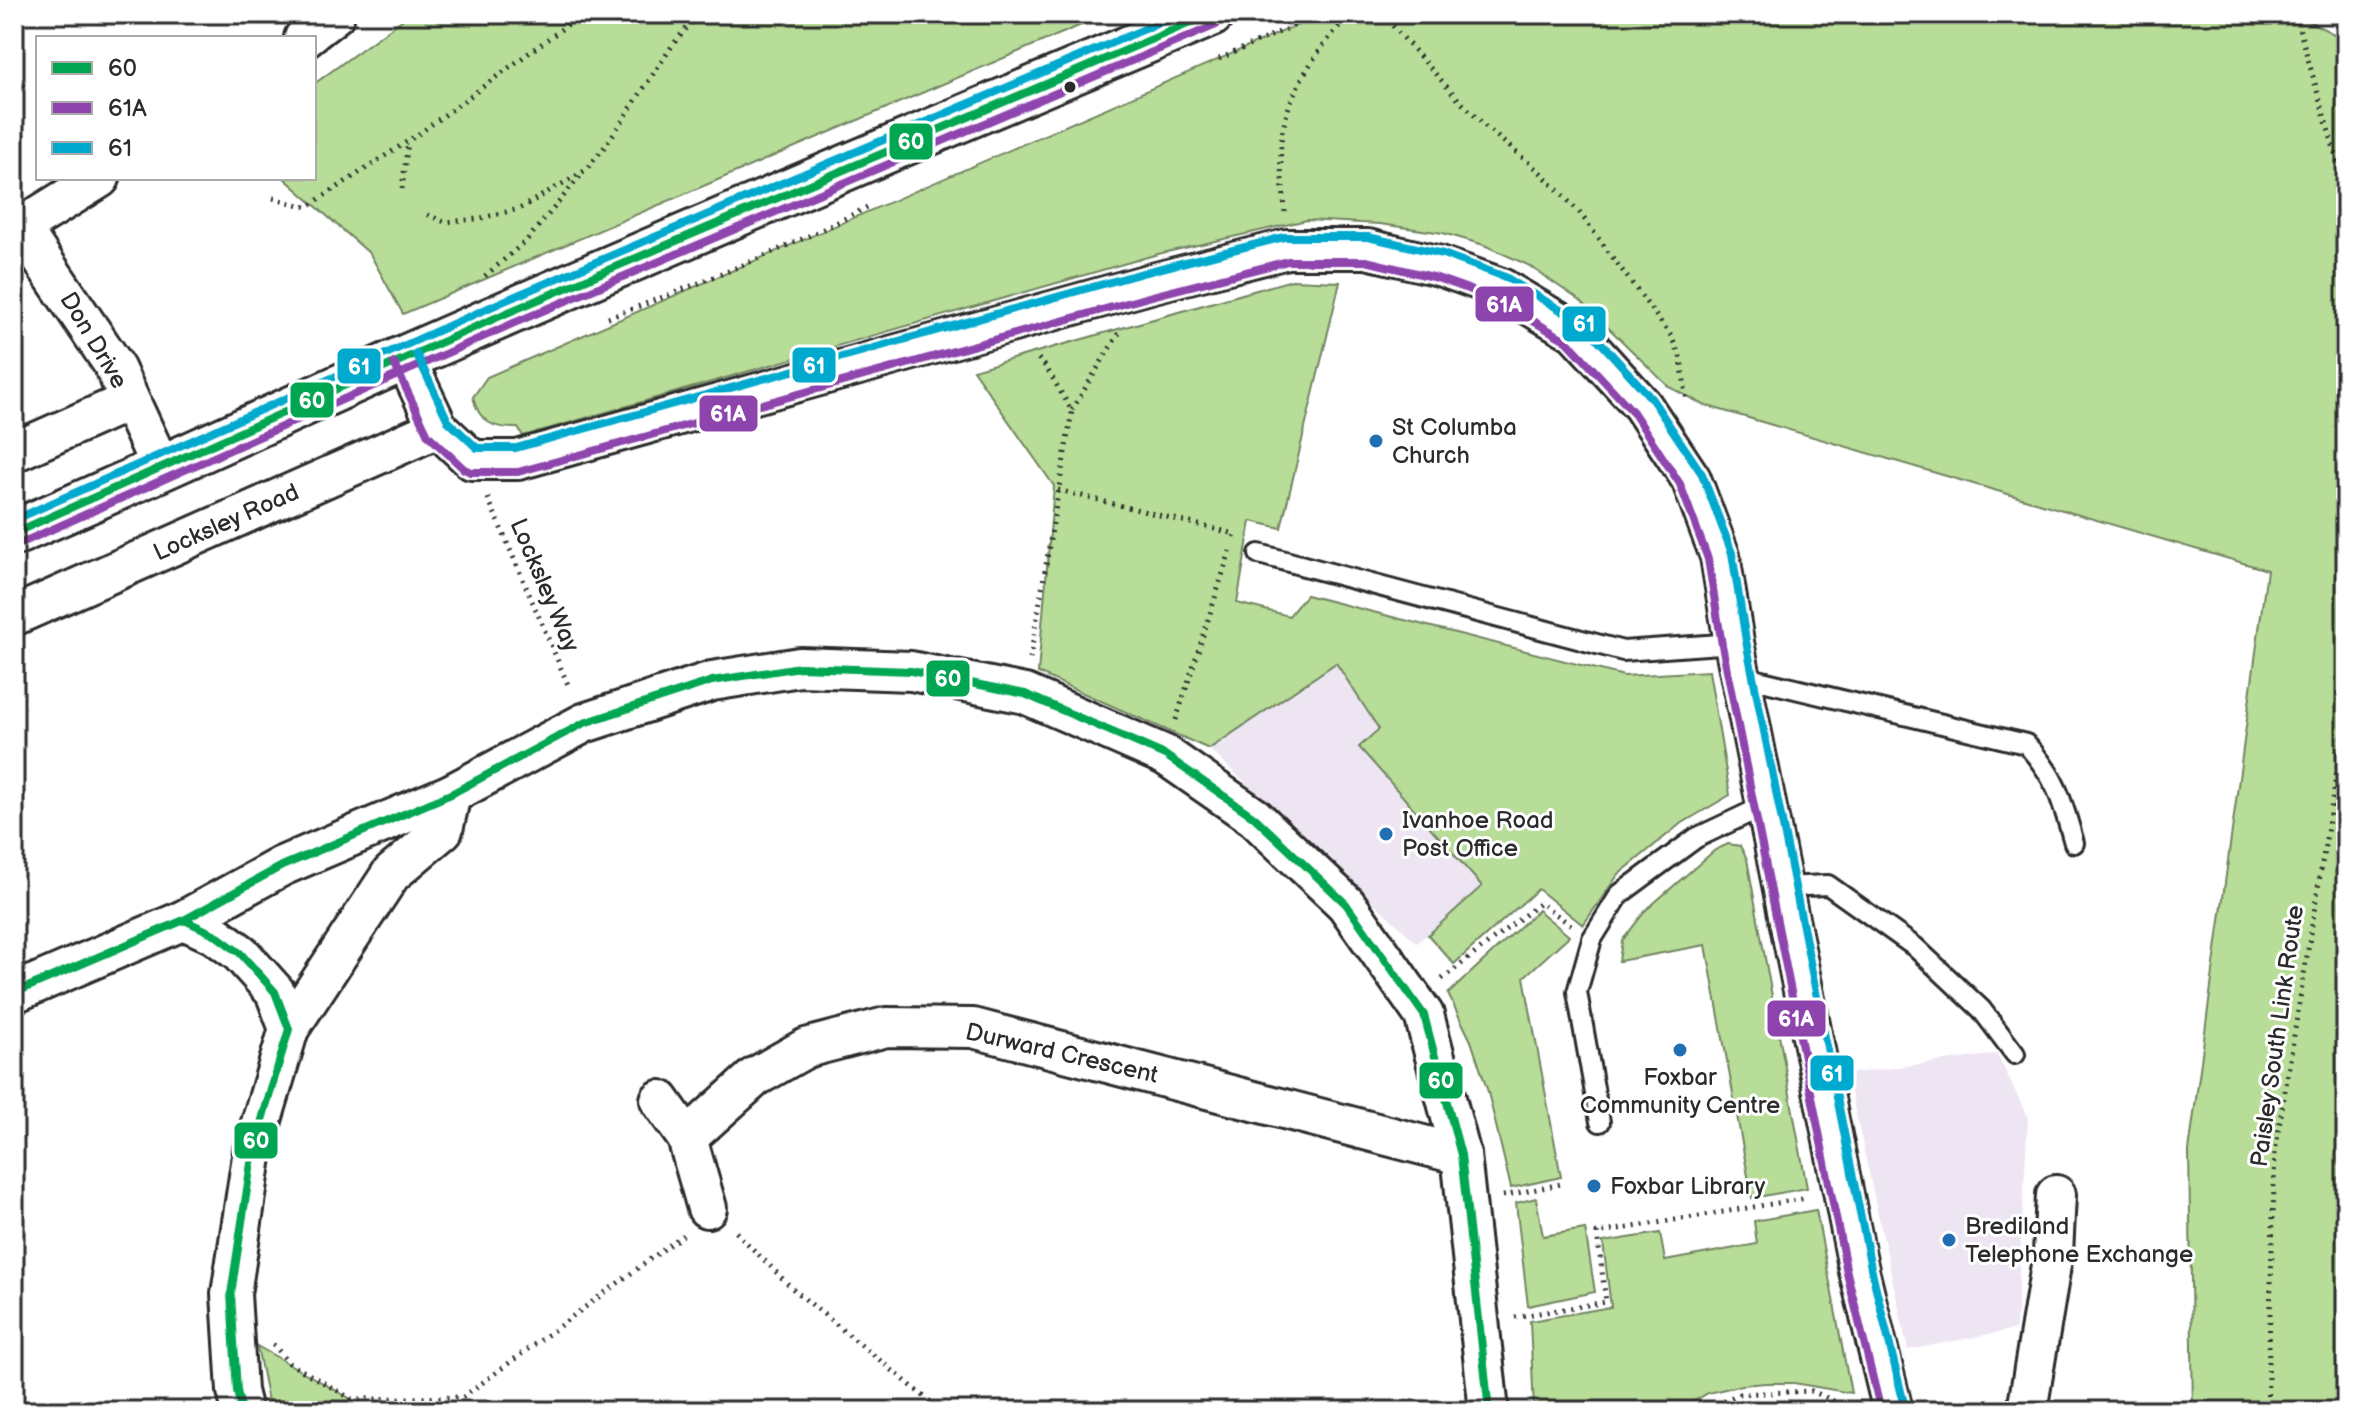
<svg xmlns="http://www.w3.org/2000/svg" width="2360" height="1425" viewBox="0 0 2360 1425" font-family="'Balsamiq Sans',sans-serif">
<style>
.built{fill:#eee5f3}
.green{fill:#b8dd98;stroke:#728462;stroke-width:2}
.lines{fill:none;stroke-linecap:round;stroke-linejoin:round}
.lane-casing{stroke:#2b2b2b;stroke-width:24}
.street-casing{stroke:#2b2b2b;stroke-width:44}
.secondary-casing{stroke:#2b2b2b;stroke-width:50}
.path{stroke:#2b2b2b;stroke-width:5;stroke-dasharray:2 6;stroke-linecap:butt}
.lane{stroke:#fff;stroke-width:18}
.street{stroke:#fff;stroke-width:38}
.secondary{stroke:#fff;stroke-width:44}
.bus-1-casing{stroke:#fff;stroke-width:14}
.bus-2-casing{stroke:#fff;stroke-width:14}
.bus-3-casing{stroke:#fff;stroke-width:14}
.bus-1{stroke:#00a651;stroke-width:8}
.bus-2{stroke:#8e44ad;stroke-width:8}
.bus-3{stroke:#00a9ce;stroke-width:8}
.bus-dot{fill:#2b2b2b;stroke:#fff;stroke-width:3}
.poi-dot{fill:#1f6fb2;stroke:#fff;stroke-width:3}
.labels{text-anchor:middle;stroke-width:6;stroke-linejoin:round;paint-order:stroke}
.street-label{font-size:24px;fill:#2b2b2b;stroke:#fff}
.poi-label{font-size:24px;fill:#2b2b2b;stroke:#fff;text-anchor:start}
.line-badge{stroke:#fff;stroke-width:3}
.badge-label{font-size:22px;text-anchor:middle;font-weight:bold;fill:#fff}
</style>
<rect width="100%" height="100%" fill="#fff"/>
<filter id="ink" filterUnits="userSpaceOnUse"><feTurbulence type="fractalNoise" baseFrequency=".0125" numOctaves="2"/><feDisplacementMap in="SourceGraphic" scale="16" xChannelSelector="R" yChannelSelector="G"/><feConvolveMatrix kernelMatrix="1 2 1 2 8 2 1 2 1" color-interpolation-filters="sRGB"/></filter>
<g filter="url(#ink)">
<g class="built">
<polygon points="1336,662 1379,729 1359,747 1482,887 1417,943 1209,749"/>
<polygon points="1997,1054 2028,1118 2016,1329 1908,1350 1847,1074"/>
</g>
<g class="green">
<polygon points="410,14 1107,14 403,314 370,254 284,178 314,178 314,84"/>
<path d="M1323 14H2295L2346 40V1411H2193L2189 1151 2267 570 1704 405 1669 387 1582 302 1528 265 1484 245 1443 233 1380 224 1307 220 1158 254 523 436 518 428C493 429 479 422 473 397L487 377Z"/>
<polygon points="1292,280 1340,282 1281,528 1251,521 1237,603 1289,616 1306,595 1624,676 1709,671 1730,795 1679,825 1618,875 1583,925 1538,889 1454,964 1428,935 1482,886 1359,747 1379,729 1336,663 1209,749 1038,673 1054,486 973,370"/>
<polygon points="1728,844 1740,846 1747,859 1807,1188 1752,1198 1706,945 1619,961 1622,941 1646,910 1715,850"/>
<polygon points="1538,910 1569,936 1524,977 1561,1177 1511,1188 1488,1092 1471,1041 1448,994"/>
<polygon points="1536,1198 1543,1236 1585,1229 1595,1292 1528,1306 1516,1203"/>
<polygon points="1816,1210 1851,1393 1794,1383 1766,1383 1742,1385 1708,1393 1678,1411 1534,1411 1530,1321 1611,1307 1603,1242 1660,1233 1665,1261 1757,1244 1754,1221"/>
<polygon points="257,1346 362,1405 454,1403 451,1411 270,1411"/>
</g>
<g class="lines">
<defs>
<g id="lane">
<polyline points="1259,554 1623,651 1734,643"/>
<path d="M1741 676 2026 744C2057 778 2062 800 2074 843"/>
<polyline points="1782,887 1828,885 1915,947 1981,1009 2015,1054"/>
<polyline points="1600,1122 1577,992 1592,939 1620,894 1696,838 1768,804"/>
</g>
<g id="street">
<polyline points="304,38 335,14"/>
<polyline points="14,218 113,364 162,470"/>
<polyline points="21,227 100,178"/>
<polyline points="405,358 438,428 472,460 518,460 1149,284 1287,249 1367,249 1440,266 1501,288 1575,332 1642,405 1691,479 1720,556 1734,643 1859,1271 1893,1411"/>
<polyline points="14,452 129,401"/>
<polyline points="14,616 438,428"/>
<polyline points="184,920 214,934 240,953 275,992 289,1029"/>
<polyline points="14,993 184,920 282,866 451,794 584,723 712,681 800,667 911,671 1025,694 1165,755 1254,817 1346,904 1424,1015 1461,1155 1489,1411"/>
<polyline points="660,1100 687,1138 707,1208"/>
<polyline points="687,1138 755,1077 806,1048 886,1027 973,1028 1461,1155"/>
<polyline points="242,1411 237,1391 231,1294 253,1150 289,1029 391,874 443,830 451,794"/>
<polyline points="2027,1411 2053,1253 2056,1195"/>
</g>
<path id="secondary" d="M14 533C147 476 277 415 409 356 675 239 943 126 1211 14"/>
</defs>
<use href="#lane" class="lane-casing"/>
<use href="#street" class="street-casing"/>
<use href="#secondary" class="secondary-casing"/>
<g class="path">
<polyline points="1382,14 1458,99 1487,128 1541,173 1579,212 1671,336 1681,359 1687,402"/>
<polyline points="2295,14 2346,191"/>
<polyline points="1219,59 1320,14"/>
<polyline points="402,189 408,142"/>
<polyline points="273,198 307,207 420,133 582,14"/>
<path d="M1285 212C1284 190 1279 166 1281 144 1286 91 1316 52 1350 14"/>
<polyline points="427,215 445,222 477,219 519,209 586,170 606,145 674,43 699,14"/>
<polyline points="485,276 527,240 583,173"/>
<path d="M608 318C698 284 786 250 871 205"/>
<polyline points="1072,410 1119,333"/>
<polyline points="1058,490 1235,534 1234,537"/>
<polyline points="488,498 569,687"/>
<polyline points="1030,659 1072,411 1046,367 1036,356"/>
<polyline points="1176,720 1230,551"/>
<polyline points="1442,979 1540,903 1571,925"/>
<polyline points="1503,1196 1561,1184"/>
<polyline points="736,1232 794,1290 942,1411"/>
<polyline points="1515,1317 1606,1302 1597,1233 1807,1198"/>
<polyline points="273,1344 289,1363 352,1399 463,1397 683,1235"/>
<polyline points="338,1411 352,1399"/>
<polyline points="454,1411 462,1398"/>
<polyline points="1702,1411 1739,1394 1812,1391 1853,1410"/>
<polyline points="2267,1411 2275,1152 2346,716"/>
</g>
<use href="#lane" class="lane"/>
<use href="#street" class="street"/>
<use href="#secondary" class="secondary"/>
<defs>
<g id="bus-1">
<polyline points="14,533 509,312 1211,14"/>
<polyline points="184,920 214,934 240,953 275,992 289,1029 253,1150 231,1294 237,1391 242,1411"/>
<polyline points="14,993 184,920 282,866 451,794 584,723 712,681 800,667 911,671 1025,694 1165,755 1254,817 1346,904 1424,1015 1461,1155 1489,1411"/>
</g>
<g id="bus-2">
<polyline points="394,363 428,435 464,469 471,472 518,472 1152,296 1288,261 1366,261 1437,278 1496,299 1567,341 1633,412 1680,484 1708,559 1722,645 1847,1273 1881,1411"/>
<polyline points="19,544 514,323 1216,25"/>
</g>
<g id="bus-3">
<polyline points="416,353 448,421 477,448 516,448 1146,272 1284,237 1368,237 1443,254 1505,277 1584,324 1651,398 1702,474 1732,553 1746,641 1871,1268 1905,1408"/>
<polyline points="14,520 504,301 1180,14"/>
</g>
</defs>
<use href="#bus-1" class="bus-1-casing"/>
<use href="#bus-2" class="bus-2-casing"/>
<use href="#bus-3" class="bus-3-casing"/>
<use href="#bus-1" class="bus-1"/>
<use href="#bus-2" class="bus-2"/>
<use href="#bus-3" class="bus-3"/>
</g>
</g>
<circle class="bus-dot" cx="1070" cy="87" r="7"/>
<g class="poi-dot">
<circle cx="1376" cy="441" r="8"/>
<circle cx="1386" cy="834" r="8"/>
<circle cx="1680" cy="1050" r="8"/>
<circle cx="1594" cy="1186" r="8"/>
<circle cx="1949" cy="1240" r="8"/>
</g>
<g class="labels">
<g class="street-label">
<text transform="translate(94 340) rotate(59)" y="8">Don Drive</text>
<text transform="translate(226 522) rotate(-24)" y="8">Locksley Road</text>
<text transform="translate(545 585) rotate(67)" y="8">Locksley Way</text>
<text transform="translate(2277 1036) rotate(-82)" y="8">Paisley South Link Route</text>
<text transform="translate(1062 1053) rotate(13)" y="8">Durward Crescent</text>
</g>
<g class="poi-label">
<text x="1392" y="435">St Columba<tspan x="1392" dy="28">Church</tspan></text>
<text x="1402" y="828">Ivanhoe Road<tspan x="1402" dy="28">Post Office</tspan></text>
<text x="1680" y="1085" text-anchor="middle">Foxbar<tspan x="1680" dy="28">Community Centre</tspan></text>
<text x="1610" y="1194">Foxbar Library</text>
<text x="1965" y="1234">Brediland<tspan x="1965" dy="28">Telephone Exchange</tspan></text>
</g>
</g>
<g class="line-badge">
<rect x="888" y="122" width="46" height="39" rx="8" fill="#00a651"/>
<rect x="1474" y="285" width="61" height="38" rx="8" fill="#8e44ad"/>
<rect x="1561" y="305" width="46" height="38" rx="8" fill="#00a9ce"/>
<rect x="791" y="346" width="46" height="38" rx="8" fill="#00a9ce"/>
<rect x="336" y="347" width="46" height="38" rx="8" fill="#00a9ce"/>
<rect x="289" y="381" width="46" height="38" rx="8" fill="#00a651"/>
<rect x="698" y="394" width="61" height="39" rx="8" fill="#8e44ad"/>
<rect x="925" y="659" width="46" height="39" rx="8" fill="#00a651"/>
<rect x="1766" y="999" width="61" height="39" rx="8" fill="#8e44ad"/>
<rect x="1809" y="1054" width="46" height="38" rx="8" fill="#00a9ce"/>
<rect x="1418" y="1061" width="46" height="39" rx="8" fill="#00a651"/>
<rect x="233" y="1121" width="46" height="39" rx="8" fill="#00a651"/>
</g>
<g class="badge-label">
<text x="911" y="149">60</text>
<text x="1504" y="312">61A</text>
<text x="1584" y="331">61</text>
<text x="814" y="373">61</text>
<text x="359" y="374">61</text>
<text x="312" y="408">60</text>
<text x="728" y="421">61A</text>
<text x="948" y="686">60</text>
<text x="1796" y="1026">61A</text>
<text x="1832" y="1081">61</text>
<text x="1441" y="1088">60</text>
<text x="256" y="1148">60</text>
</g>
<rect width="2360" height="1425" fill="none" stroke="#fff" stroke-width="48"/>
<rect x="24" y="24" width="2312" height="1377" fill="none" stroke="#2b2b2b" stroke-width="3" filter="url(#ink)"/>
<rect x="36" y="36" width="280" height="144" fill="#ffffff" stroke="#aaaaaa" stroke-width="2"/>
<rect x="52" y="62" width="40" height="12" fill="#00a651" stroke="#aaaaaa" stroke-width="2"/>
<text x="108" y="76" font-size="24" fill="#2b2b2b">60</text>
<rect x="52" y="102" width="40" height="12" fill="#8e44ad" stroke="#aaaaaa" stroke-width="2"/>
<text x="108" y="116" font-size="24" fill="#2b2b2b">61A</text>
<rect x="52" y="142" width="40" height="12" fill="#00a9ce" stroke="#aaaaaa" stroke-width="2"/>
<text x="108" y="156" font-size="24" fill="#2b2b2b">61</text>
</svg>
